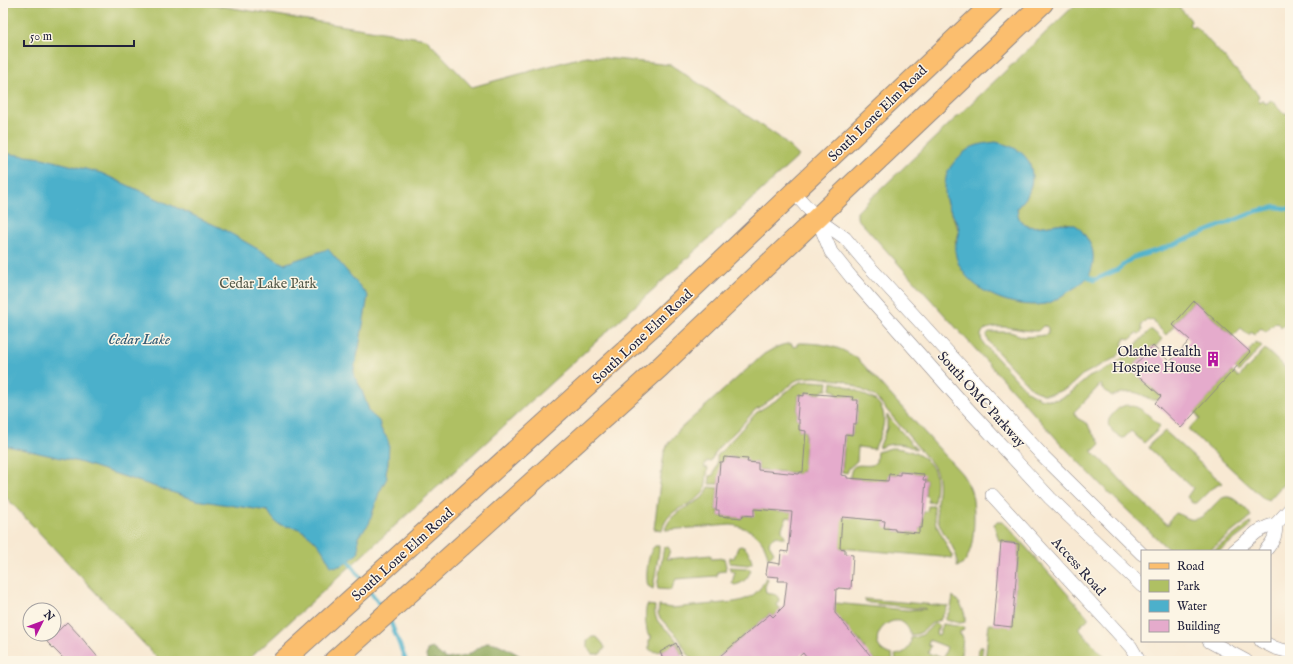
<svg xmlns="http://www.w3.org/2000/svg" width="1293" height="664" viewBox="0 0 1293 664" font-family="'IM FELL English',serif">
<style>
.green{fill:#afc063;stroke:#68714f;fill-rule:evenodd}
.forest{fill:#8ba659;stroke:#56644a}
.water{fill:#4cb0cb;stroke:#376983}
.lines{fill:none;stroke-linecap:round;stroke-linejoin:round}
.stream{stroke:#4cb0cb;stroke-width:4.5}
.building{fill:#e5abcc}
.street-casing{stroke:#8d8687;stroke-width:14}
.primary-casing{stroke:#8d8687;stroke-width:22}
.street{stroke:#fff;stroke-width:13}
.primary{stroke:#fbbe6e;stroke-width:20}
.labels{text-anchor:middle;stroke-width:3;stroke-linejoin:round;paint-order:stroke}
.street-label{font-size:14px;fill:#22223b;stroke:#fcf5e5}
.park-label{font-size:14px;fill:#535949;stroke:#fcf5e5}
.poi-label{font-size:14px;fill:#22223b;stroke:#fcf5e5;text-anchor:end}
.water-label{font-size:15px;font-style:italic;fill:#335b75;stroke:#fcf5e5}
</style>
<rect width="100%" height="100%" fill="#fcf5e5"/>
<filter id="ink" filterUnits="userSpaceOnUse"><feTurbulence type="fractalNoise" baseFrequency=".025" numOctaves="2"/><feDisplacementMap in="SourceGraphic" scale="8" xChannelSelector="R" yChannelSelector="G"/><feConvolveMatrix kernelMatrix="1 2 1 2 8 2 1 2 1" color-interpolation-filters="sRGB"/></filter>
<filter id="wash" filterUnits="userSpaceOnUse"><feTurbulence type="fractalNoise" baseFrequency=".012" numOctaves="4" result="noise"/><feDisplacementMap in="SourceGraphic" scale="16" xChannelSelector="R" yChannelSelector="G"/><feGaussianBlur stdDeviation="0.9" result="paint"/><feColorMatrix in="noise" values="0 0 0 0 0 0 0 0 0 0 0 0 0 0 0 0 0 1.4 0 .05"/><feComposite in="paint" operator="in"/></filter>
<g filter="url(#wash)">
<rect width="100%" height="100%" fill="#f8e9d3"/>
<g class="green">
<polygon points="3,3 201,3 426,39 472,87 586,56 671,65 779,137 799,156 247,661 160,661 3,494"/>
<path d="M1077 3H1175L1190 19 1191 22 1189 24 1192 27 1194 25 1198 29 1258 94 1259 97 1257 99 1260 102 1262 100 1266 104 1271 100 1284 113 1290 114V318L1281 327 1276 322 1266 332 1261 328 1254 335 1251 332 1249 335 1241 328 1233 336 1194 301 1173 324 1174 326 1166 335 1155 324 1154 321 1147 319 1141 325 1142 331 1139 334 1137 333 1131 339 1125 338 1122 344 1126 348 1115 358 1082 375 1068 388 1052 394H1043L1033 390 991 345 986 336 989 332H1010L1025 337 1046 335 1048 334V328L1046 326H1043L1038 331C1019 332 1003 322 984 330 980 334 980 339 984 344L1027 391 1039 398 1052 400 1059 399 1069 394 1089 377 1113 366 1129 352 1150 330H1152L1162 339 1154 348 1152 346 1131 369 1161 396 1158 400C1149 401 1148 397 1140 394 1131 390 1121 393 1112 396L1101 387 1102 385 1101 384 1074 412 1077 418 1088 424C1091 435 1098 437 1100 444L1094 450H1092V452L1108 466 1130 490 1166 524H1169V520L1176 513C1182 515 1188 521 1196 519 1214 515 1219 484 1239 503 1244 507 1249 511 1251 517L1209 551H1170L1103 487 1063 446 857 218V212L862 207ZM1030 188 1026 197 1017 208V215L1021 221 1027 226 1035 227 1067 223 1085 235 1093 252 955 242 958 237 959 231 946 201Z"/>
<polygon points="1256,342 1262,346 1239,372 1235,368 1250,352 1249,350"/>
<path d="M799 343C822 343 841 346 859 360L962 474C966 480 970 487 972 494 975 507 975 541 969 553 967 560 963 564 957 567 957 563 958 558 956 555 952 542 939 531 937 515 935 496 944 482 932 464L881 403 874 396 845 381 815 377 802 378 795 381 779 394 755 410 739 428 719 447 710 462 707 461 704 467 708 468C706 476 707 486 703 493 690 509 669 505 662 530L654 529 664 453 669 442 681 428 764 354C773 349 782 343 792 344L793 347 797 346V344Z"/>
<polygon points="1265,349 1290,372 1290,477 1269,500 1263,498 1188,429 1200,419 1195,412 1232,372 1239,377"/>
<path d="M809 381 828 382 827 390H824L820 394 805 393 804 396 799 395 797 419H799V430L806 431 805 440H807L806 447H805L803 472H800L799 476H797V473L774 471V474H767V470H758V463L747 462V459L724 457 718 484H709L710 476 713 475C717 467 717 464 717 456L757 412 778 399 793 386 800 382Z"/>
<path d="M832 382C843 384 851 388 861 393 865 396 870 397 875 400 891 413 882 434 874 449L858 447 857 461 849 468 847 473 842 472 845 434 852 435 853 424H856L858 401 853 400 852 397 838 396 835 391 831 390Z"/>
<path d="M1126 405C1141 405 1150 417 1160 426L1158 430 1144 443 1131 431 1124 438H1122C1113 432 1102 425 1113 414 1117 409 1120 407 1126 405Z"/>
<path d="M887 415 917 450C905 443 891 442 879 448L887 428Z"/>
<polygon points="1165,431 1222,483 1212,488 1197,503 1192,503 1187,497 1193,488 1149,448 1151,443"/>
<path d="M891 448C908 448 930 456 935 474 937 483 935 494 934 503L928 502V498L925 495 926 480H923V474L900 472V475L889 474 888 481 878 480V483L871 480 850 478C851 460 860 467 872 465L876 462 877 452Z"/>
<path d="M709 487 718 488 716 510H719V516L742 518 743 515 753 516 754 509 794 512 793 518 787 517C785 525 778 528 785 536L784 538 776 536 770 540 769 544 774 552 769 558H768C765 537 751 528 731 525L665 530C671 511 688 508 702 498L706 493Z"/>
<polygon points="928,506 934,506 934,513 936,524 953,558 840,548 834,517 843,518 843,514 885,521 884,527 895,529 895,531 918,533 919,528 922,528 923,513 927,511"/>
<polygon points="997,522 1002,522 1007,526 1088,617 1088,619 1078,628 1108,661 985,661 989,624 1012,626 1019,544 999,541 994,524"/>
<polygon points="1251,522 1249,528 1243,533 1219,551 1213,551"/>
<path d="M655 546H659V551L653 589 648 586C645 578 648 550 655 546Z"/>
<path d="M741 546C748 548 751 556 752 563L748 565 729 563 730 557 734 558 738 547Z"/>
<polygon points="664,547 668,547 670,550 667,559 711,555 711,559 724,558 726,566 725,571 717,572 717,576 676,579 671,590 658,589 657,586"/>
<path d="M729 567 747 568 751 570C748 578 743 584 734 585L732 583 735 571H731Z"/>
<path d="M766 577 768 579 765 587 766 593C771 595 777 592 779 600L777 605 783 612 779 615 777 613 773 617 770 614 714 661H695L691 658 687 653 678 637 660 618 658 614 659 606 672 608 734 602C749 600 761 592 766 577Z"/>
<path d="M953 596C961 604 966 611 965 622L960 623 945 620 951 608Z"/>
<path d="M865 599 948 606 940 620C926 622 928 634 911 635 900 598 854 644 892 655L893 661H876L871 656 869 658 863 651 865 648 857 638 854 640 848 633 850 630 842 621 839 623 835 618 834 604 835 603 907 610 926 609 923 608H914L870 603 865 601Z"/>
<path d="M647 605 655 606C653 624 665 626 674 637 678 642 681 649 684 654L681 655 676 643C668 648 657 656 649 649V640L651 639V635H648C646 627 644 613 647 605Z"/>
<path d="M934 623 937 624 939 626 936 634 939 635 943 624 964 627 963 631H960V635H962L963 638 961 656 978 658 979 647H983L981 661H896L895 655C905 654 911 648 911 638 923 637 927 631 934 623ZM929 640 947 647 943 658 928 653 931 646 928 645Z"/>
<polygon points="592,637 597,637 603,644 605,648 600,654 593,654 587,647 587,641"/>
</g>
<path class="forest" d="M488 642C492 643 497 643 500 645 505 647 526 659 528 661H428L426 657 427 650 432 648 446 659 466 656Z"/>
<g class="water">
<path d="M996 142C1004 144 1012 146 1019 151 1034 161 1035 181 1027 196 1025 200 1020 204 1017 208 1019 244 1058 215 1077 226 1080 228 1084 234 1086 237 1089 242 1093 248 1093 254 1094 260 1092 272 1088 277 1084 282 1072 290 1066 293 1060 297 1052 303 1045 304 1012 310 959 288 955 251 954 243 960 238 959 231 959 221 948 210 946 200 944 193 945 176 948 171 953 162 963 152 972 147 979 144 988 143 996 142Z"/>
<path d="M3 153 42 158 101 173 221 228 284 264 328 249 368 296 359 348 354 369V376L361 388 370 413 379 421 381 429 387 438 389 444 388 463 386 473 387 478 379 493 369 524 358 537 359 552C351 560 342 569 331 566 322 549 317 539 299 529 293 526 287 527 281 525 275 523 271 516 268 511L196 500 79 462 3 445Z"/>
</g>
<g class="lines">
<g class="stream">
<polyline points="1089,277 1094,280 1117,270 1132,258 1165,248 1257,211 1276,207 1290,209"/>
<polyline points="349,562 363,581"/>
<polyline points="369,590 384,610"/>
<polyline points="389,618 406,661"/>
</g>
</g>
<g id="blocks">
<g class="building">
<polygon points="1194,301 1250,352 1181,428 1155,403 1161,396 1131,369 1153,346 1170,362 1190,340 1173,325"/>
<polygon points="804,393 853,397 852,400 858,400 856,424 853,424 852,435 845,434 841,475 847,476 847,478 888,481 889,474 900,475 900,472 924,474 923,480 926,480 922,528 919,528 919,533 895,531 895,529 884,528 885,521 843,517 842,518 840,548 845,549 845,554 853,555 851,589 838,588 838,589 836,589 835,613 875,661 809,661 803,653 794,661 714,661 770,614 773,617 784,606 787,581 778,581 779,577 767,576 766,574 768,562 780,564 781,551 788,552 792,512 754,509 754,516 743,515 742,518 719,516 719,510 716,510 720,462 723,462 724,457 748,459 747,462 758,463 758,470 799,474 800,472 803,472 806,431 799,430 799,419 797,419 799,395 804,396"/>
<polygon points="1001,542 1019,544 1012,627 994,625"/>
<polygon points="67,622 80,636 101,661 66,661 47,642"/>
<polygon points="676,643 684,661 664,661 660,652"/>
</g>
</g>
</g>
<g filter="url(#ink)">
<use href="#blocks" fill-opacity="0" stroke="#8d8687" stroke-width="1"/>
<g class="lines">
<defs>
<g id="street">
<polyline points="794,193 817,218 845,238 867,264 1043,456 1142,554"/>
<polyline points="817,218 831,252 851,277 967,408 1050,498 1142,586"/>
<polyline points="992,495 1131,647 1139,661"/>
<polyline points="1234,551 1257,532 1267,527 1276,524 1290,509"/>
<path d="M1265 551C1273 542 1276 537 1276 524"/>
<polyline points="1209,641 1246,661"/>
<polyline points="1261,641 1275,648 1290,652"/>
</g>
<g id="primary">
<polyline points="283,661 657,322 993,3"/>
<polyline points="334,661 660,367 1043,3"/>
</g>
</defs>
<use href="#street" class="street-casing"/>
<use href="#primary" class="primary-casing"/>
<use href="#street" class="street"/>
<use href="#primary" class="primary"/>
</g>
</g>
<defs>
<symbol id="building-bare" viewBox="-9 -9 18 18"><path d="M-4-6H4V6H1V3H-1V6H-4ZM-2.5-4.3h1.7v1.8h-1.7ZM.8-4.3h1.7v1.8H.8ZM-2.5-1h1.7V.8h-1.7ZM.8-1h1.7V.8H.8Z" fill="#b5179e" stroke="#fcf5e5" stroke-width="2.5" paint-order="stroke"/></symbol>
</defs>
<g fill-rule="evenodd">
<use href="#building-bare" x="1202" y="348" width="22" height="22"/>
</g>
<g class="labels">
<g class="street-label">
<text transform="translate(877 113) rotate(-44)" y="5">South Lone Elm Road</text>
<text transform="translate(642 336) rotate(-43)" y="5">South Lone Elm Road</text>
<text transform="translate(982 399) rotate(48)" y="5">South OMC Parkway</text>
<text transform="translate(402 554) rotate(-42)" y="5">South Lone Elm Road</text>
<text transform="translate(1079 566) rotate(48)" y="5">Access Road</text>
</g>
<g class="park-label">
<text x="268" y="288">Cedar Lake Park</text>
</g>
<g class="poi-label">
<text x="1201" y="356">Olathe Health<tspan x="1201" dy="16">Hospice House</tspan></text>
</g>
<g class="water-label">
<text x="139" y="344">Cedar Lake</text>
</g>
</g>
<rect width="1293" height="664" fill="none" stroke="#fcf5e5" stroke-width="16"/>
<rect x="1141" y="550" width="130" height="92" fill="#fcf5e5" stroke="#a5a1a1"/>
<rect x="1149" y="563" width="20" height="6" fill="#fbbe6e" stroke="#a5a1a1"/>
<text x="1177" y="570" font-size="12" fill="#22223b">Road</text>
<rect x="1149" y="580" width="20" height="12" fill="#afc063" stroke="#a5a1a1"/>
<text x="1177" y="590" font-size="12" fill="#22223b">Park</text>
<rect x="1149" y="600" width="20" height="12" fill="#4cb0cb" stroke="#a5a1a1"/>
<text x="1177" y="610" font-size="12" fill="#22223b">Water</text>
<rect x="1149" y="620" width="20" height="12" fill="#e5abcc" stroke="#a5a1a1"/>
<text x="1177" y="630" font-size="12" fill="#22223b">Building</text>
<g transform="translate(42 622) rotate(48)"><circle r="19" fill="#fcf5e5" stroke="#a5a1a1"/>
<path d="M0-3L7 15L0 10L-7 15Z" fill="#b5179e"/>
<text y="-6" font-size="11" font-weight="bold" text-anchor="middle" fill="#22223b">N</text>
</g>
<path d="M24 40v6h110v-6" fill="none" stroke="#22223b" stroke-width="2"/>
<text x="30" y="40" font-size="12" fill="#22223b" stroke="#fcf5e5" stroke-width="3" paint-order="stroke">50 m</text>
</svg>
